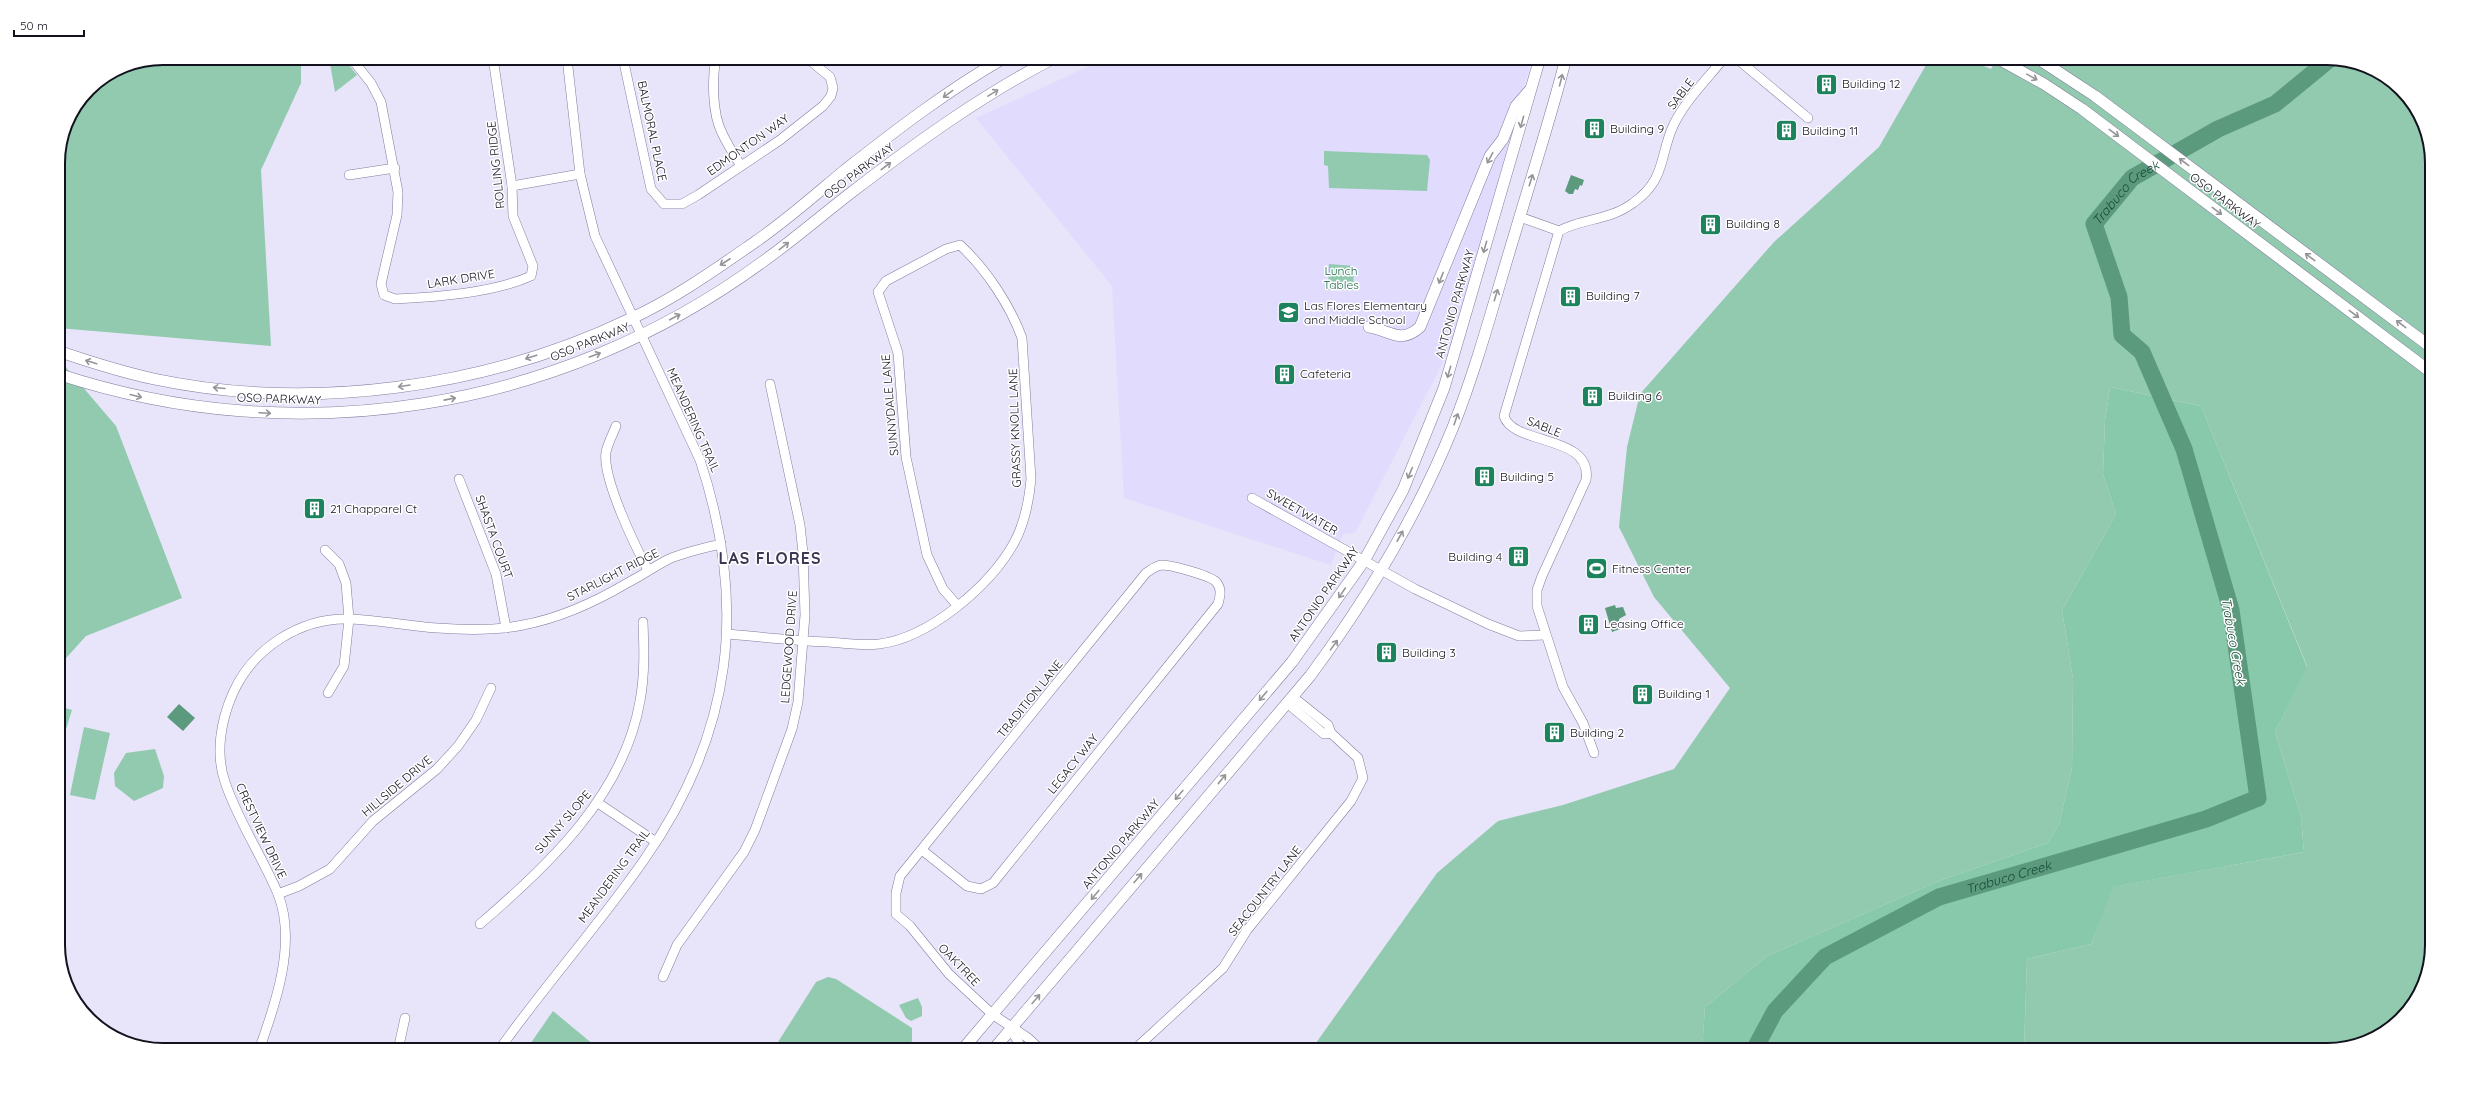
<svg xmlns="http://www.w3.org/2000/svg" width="2490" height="1108" viewBox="0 0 2490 1108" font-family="Quicksand,sans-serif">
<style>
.built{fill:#e1dbfe}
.green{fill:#91caae}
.forest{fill:#89c9ab}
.water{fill:#5b9a7d}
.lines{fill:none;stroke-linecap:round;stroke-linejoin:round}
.river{stroke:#5b9a7d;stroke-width:17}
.minor-casing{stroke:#827c9d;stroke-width:10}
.major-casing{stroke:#827c9d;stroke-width:12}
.minor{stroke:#fff;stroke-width:9}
.major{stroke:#fff;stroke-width:11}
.oneway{stroke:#959499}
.labels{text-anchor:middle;stroke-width:3;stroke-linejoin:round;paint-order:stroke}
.poi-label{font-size:12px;fill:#13111d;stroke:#fff;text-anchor:start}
.street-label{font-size:12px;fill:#13111d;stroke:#fff}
.park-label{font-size:12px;fill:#1b674a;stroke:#fff}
.water-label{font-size:13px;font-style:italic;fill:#154834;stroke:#fff}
.district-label{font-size:16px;font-weight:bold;letter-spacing:1px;fill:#3d3754;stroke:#fff}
.rim{fill:none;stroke:#13111d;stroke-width:2}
</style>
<rect width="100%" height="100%" fill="#e8e4fa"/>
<polygon class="built" points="1107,58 1532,58 1454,341 1355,533 1343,534 1331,565 1124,498 1112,286 976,118"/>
<g class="green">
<polygon points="163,58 301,58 301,83 261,170 271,346 58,328 58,156 66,122 89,89 123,66"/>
<polygon points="329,58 343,58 357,75 335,92"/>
<polygon points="1930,58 1964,58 1991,69 1997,58 2327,58 2367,66 2410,99 2432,156 2432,945 2424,985 2386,1032 2327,1050 2024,1050 2027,959 2091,944 2112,887 2304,852 2301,817 2275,732 2307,666 2201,406 2110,387 2105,420 2103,474 2116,514 2062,610 2073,679 2072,768 2059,824 2048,843 1941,880 1767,956 1705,1007 1702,1050 1311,1050 1437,873 1498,821 1563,805 1674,769 1730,688 1654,597 1619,527 1627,447 1640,394 1774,242 1879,147"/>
<polygon points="1324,151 1427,155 1430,160 1427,191 1329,188 1328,166 1324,165"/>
<polygon points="1329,264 1354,266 1353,290 1328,290"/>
<polygon points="58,358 116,426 182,598 86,636 58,667"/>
<polygon points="58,706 72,710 62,742 58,741"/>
<polygon points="84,727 110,733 95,800 70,795"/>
<polygon points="155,749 164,776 163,788 134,801 115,786 114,773 126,753"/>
<polygon points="828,977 836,979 912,1028 912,1041 905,1050 773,1050 816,982"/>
<polygon points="918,998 922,1007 922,1016 911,1021 906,1018 899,1005"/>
<polygon points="553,1011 600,1050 526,1050"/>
</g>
<polygon class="forest" points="2110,387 2201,406 2307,667 2275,732 2301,817 2304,852 2113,887 2091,944 2027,959 2024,1050 1702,1050 1705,1007 1767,956 1941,880 2048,843 2059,824 2072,768 2073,679 2062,610 2116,514 2103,474 2105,420"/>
<g class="water">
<polygon points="1571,175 1584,180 1582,186 1580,185 1578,190 1575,189 1573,194 1569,194 1565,191"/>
<polygon points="1615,605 1616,608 1623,607 1626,615 1619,619 1620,629 1612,632 1605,608"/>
<polygon points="179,704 195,718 183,731 167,717"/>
</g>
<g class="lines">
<path class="river" id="s1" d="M1754 1050 1775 1011 1825 957 1939 897 2206 819 2258 798 2231 610 2184 449 2142 352 2122 335 2119 297 2094 224 2132 178 2218 129 2275 104 2330 59"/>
<defs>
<g id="minor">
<path d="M351 58 371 83 381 102 398 192 397 215 381 284 384 295 395 299C437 297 493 293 531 276L533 266 513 216 512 186 493 58"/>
<polyline points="623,58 651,189 664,204 682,204 698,195 780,140 823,106 831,96 833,88 830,77 807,58"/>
<path d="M716 58C712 79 712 113 722 133 727 144 734 155 741 166"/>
<polyline points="1736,58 1808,118"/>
<polyline points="349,175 395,168"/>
<polyline points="512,186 580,174"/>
<polyline points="1520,217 1559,231"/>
<path d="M616 426C613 434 608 443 606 452 602 478 635 546 648 570"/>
<polyline points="459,479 496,574 506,628"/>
<polyline points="1252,498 1415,589 1488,624 1519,636 1546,635"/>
<polyline points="325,550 339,564 346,583 349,619 344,666 328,693"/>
<path d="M728 634C761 637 794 641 828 642 845 643 862 646 879 644 929 638 990 586 1014 543 1025 523 1029 501 1031 479L1022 338C1010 305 986 269 960 245L946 249 886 281 878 292 898 353 906 457 927 555 943 589 957 605"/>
<polyline points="1287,703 1324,734 1331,733"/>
<path d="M1594 753 1583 723 1563 687 1537 606V590L1542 576 1586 480C1593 434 1513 446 1504 416L1559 231C1582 218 1609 221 1633 203 1667 179 1659 155 1674 124 1686 100 1707 79 1724 58"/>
<polyline points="598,803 656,842"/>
<path d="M922 850 967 886 981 889 993 883 1218 604C1220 596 1222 590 1217 583 1213 576 1171 565 1162 565 1155 566 1152 569 1146 573L900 876 896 893V914L910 926 949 974 992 1014 1028 1038 1041 1050"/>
<polyline points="278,894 299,886 330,869 373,821 437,769 458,746 476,720 491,688"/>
<path d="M480 924C549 865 624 794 640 701 645 674 644 648 643 622"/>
<polyline points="663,977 677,945 744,852 755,830 792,729 798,702 805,615 803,553 800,525 770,384"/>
<polyline points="1011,1030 1023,1050"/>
<path d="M259 1050C276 1003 297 942 278 894 262 856 238 821 225 782 215 753 221 720 233 693 253 648 301 617 350 619 379 620 408 626 437 628 465 630 495 631 523 625 561 618 597 601 629 582 643 575 655 566 669 559 685 552 704 548 721 544"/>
<polyline points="398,1050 405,1018"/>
<path d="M499 1050C545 985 599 925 644 860 733 733 748 606 700 460L595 236 580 174 567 58"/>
<polyline points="1134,1050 1223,968 1247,930 1351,801 1363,778 1358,758 1331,733 1328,725 1293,697"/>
</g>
<g id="major">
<polyline points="1997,58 2044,84 2082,109 2432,373"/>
<polyline points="2037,58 2095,96 2432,348"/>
<path d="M1369 327C1390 330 1400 345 1420 327L1490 156 1503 139 1516 106 1529 91"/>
<path d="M58 351C90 362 122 372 154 379 311 412 486 388 630 319 674 299 716 269 755 242 787 220 816 194 845 170 896 130 948 90 1004 58"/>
<path d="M58 374C297 453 558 411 761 263 792 241 822 215 852 192 917 142 982 95 1054 58"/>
<polyline points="962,1050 1292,662 1364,561 1403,490 1444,388 1540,58"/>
<path d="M993 1050 1310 676C1367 599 1417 516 1453 427 1478 364 1495 298 1515 233 1532 175 1551 117 1566 58"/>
</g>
</defs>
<use href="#minor" class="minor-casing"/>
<use href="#major" class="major-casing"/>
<use href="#minor" class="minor"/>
<use href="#major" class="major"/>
</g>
<defs><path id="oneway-shaft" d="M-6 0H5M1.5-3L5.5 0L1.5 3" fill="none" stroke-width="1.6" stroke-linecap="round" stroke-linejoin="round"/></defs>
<g class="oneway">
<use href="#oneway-shaft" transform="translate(2032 77) rotate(29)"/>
<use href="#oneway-shaft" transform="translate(1561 80) rotate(-76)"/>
<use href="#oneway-shaft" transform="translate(993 93) rotate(-31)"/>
<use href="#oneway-shaft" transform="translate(948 94) rotate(144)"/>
<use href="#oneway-shaft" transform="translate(1522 122) rotate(106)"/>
<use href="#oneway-shaft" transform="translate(2114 133) rotate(37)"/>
<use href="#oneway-shaft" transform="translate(1490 158) rotate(118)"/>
<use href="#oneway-shaft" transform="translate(2184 162) rotate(-143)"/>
<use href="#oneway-shaft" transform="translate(886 166) rotate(-37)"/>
<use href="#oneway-shaft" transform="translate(1531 180) rotate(-73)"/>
<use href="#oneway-shaft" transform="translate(2217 211) rotate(37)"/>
<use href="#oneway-shaft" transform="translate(784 246) rotate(-38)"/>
<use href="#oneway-shaft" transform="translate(1485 247) rotate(106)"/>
<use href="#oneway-shaft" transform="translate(2310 257) rotate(-143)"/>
<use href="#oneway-shaft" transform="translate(725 262) rotate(147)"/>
<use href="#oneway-shaft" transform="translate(1441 278) rotate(112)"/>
<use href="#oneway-shaft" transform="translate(1496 295) rotate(-73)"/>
<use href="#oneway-shaft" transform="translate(2354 314) rotate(37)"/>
<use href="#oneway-shaft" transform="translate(675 317) rotate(-28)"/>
<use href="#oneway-shaft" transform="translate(2401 324) rotate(-143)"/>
<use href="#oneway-shaft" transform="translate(595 355) rotate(-20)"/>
<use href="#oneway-shaft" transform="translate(531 357) rotate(162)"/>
<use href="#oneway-shaft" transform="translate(91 362) rotate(-163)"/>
<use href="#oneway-shaft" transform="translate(1449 372) rotate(106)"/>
<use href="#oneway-shaft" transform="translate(404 386) rotate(171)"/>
<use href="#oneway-shaft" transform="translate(219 388) rotate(-175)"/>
<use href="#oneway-shaft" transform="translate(136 396) rotate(14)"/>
<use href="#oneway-shaft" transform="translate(450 399) rotate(-11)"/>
<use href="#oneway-shaft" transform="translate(265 413) rotate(3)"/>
<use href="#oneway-shaft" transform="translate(1456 419) rotate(-71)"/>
<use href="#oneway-shaft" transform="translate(1410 473) rotate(113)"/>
<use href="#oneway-shaft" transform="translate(1400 536) rotate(-61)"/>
<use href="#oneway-shaft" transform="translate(1342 593) rotate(124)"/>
<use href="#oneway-shaft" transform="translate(1334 645) rotate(-54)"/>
<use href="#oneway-shaft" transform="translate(1263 696) rotate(130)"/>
<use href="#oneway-shaft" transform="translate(1222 779) rotate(-51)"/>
<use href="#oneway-shaft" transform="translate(1179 795) rotate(130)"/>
<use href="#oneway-shaft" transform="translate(1138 878) rotate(-49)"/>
<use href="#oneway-shaft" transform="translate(1095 895) rotate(130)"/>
<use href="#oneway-shaft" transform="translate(1036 999) rotate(-50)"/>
</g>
<defs>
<symbol id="building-square" viewBox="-11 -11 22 22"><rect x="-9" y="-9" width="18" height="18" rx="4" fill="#1d835e" stroke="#fff"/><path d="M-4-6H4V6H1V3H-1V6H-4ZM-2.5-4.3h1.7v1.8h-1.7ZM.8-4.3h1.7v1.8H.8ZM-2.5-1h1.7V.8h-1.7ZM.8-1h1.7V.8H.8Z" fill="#fff"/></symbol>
<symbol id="school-square" viewBox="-11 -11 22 22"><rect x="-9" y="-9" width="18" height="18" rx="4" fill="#1d835e" stroke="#fff"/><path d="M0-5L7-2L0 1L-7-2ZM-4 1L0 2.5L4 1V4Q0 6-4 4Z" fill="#fff"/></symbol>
<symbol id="stadium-square" viewBox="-11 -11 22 22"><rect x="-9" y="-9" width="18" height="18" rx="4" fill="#1d835e" stroke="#fff"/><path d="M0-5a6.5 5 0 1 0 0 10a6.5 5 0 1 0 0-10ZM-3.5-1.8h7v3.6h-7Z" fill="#fff"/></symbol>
</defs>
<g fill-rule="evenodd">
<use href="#building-square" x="1814" y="72" width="25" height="25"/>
<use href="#building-square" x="1582" y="116" width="25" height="25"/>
<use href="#building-square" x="1774" y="118" width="25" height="25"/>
<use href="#building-square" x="1698" y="212" width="25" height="25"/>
<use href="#building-square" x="1558" y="284" width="25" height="25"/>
<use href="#school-square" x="1276" y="300" width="25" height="25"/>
<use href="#building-square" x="1272" y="362" width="25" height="25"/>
<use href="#building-square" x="1580" y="384" width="25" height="25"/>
<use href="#building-square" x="1472" y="464" width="25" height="25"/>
<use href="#building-square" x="302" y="496" width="25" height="25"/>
<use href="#building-square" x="1506" y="544" width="25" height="25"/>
<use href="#stadium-square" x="1584" y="556" width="25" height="25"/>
<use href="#building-square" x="1576" y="612" width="25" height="25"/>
<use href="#building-square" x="1374" y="640" width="25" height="25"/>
<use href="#building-square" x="1630" y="682" width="25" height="25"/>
<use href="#building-square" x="1542" y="720" width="25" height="25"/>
</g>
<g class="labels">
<g class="poi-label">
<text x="1842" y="88">Building 12</text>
<text x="1610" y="133">Building 9</text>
<text x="1802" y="135">Building 11</text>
<text x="1726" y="228">Building 8</text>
<text x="1586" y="300">Building 7</text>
<text x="1304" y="310">Las Flores Elementary<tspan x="1304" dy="14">and Middle School</tspan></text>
<text x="1300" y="378">Cafeteria</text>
<text x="1608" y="400">Building 6</text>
<text x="1500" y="481">Building 5</text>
<text x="330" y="513">21 Chapparel Ct</text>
<text x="1502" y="561" text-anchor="end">Building 4</text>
<text x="1612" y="573">Fitness Center</text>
<text x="1604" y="628">Leasing Office</text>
<text x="1402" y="657">Building 3</text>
<text x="1658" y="698">Building 1</text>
<text x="1570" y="737">Building 2</text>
</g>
<g class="street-label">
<text transform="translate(1681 94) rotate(-53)" y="4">SABLE</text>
<text transform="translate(652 131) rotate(78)" y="4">BALMORAL PLACE</text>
<text transform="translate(748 145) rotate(-35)" y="4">EDMONTON WAY</text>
<text transform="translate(496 165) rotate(-96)" y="4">ROLLING RIDGE</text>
<text transform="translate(859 171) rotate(-37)" y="4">OSO PARKWAY</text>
<text transform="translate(2225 201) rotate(37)" y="4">OSO PARKWAY</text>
<text transform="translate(461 279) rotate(-9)" y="4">LARK DRIVE</text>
<text transform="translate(1455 304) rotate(-74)" y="4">ANTONIO PARKWAY</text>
<text transform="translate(590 342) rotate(-22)" y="4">OSO PARKWAY</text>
<text transform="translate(279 399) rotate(2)" y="4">OSO PARKWAY</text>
<text transform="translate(890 405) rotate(-95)" y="4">SUNNYDALE LANE</text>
<text transform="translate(693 420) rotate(66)" y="4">MEANDERING TRAIL</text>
<text transform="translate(1544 427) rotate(22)" y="4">SABLE</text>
<text transform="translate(1015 428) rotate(-92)" y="4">GRASSY KNOLL LANE</text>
<text transform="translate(1302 512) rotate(30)" y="4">SWEETWATER</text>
<text transform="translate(494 537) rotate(70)" y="4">SHASTA COURT</text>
<text transform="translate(613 575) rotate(-27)" y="4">STARLIGHT RIDGE</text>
<text transform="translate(1324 594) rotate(-55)" y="4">ANTONIO PARKWAY</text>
<text transform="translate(789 647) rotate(-86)" y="4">LEDGEWOOD DRIVE</text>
<text transform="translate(1030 699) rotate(-51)" y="4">TRADITION LANE</text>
<text transform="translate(1073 764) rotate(-51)" y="4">LEGACY WAY</text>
<text transform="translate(397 786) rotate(-40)" y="4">HILLSIDE DRIVE</text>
<text transform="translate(563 822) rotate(-49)" y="4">SUNNY SLOPE</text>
<text transform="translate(261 831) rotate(65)" y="4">CRESTVIEW DRIVE</text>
<text transform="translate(1121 844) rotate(-50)" y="4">ANTONIO PARKWAY</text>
<text transform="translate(614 876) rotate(-54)" y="4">MEANDERING TRAIL</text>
<text transform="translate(1265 891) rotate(-52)" y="4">SEACOUNTRY LANE</text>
<text transform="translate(959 965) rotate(46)" y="4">OAKTREE</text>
</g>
<g class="park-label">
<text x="1341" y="275">Lunch<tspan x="1341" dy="14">Tables</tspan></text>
</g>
<g class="water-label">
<text dy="5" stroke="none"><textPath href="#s1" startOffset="1231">Trabuco Creek</textPath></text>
<text transform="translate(2234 641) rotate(80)" y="5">Trabuco Creek</text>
<text dy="5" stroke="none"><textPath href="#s1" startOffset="319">Trabuco Creek</textPath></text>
</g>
<g class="district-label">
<text x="770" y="564">LAS FLORES</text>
</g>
</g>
<path d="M0 0H2490V1108H0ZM163 65H2327A98 98 0 0 1 2425 163V945A98 98 0 0 1 2327 1043H163A98 98 0 0 1 65 945V163A98 98 0 0 1 163 65Z" fill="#fff" fill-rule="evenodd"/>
<path class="rim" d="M163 65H2327A98 98 0 0 1 2425 163V945A98 98 0 0 1 2327 1043H163A98 98 0 0 1 65 945V163A98 98 0 0 1 163 65Z"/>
<path d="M14 30v6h70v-6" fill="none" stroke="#13111d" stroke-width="2"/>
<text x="20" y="30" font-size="12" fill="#13111d" stroke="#ffffff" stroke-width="3" paint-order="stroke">50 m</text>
</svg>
